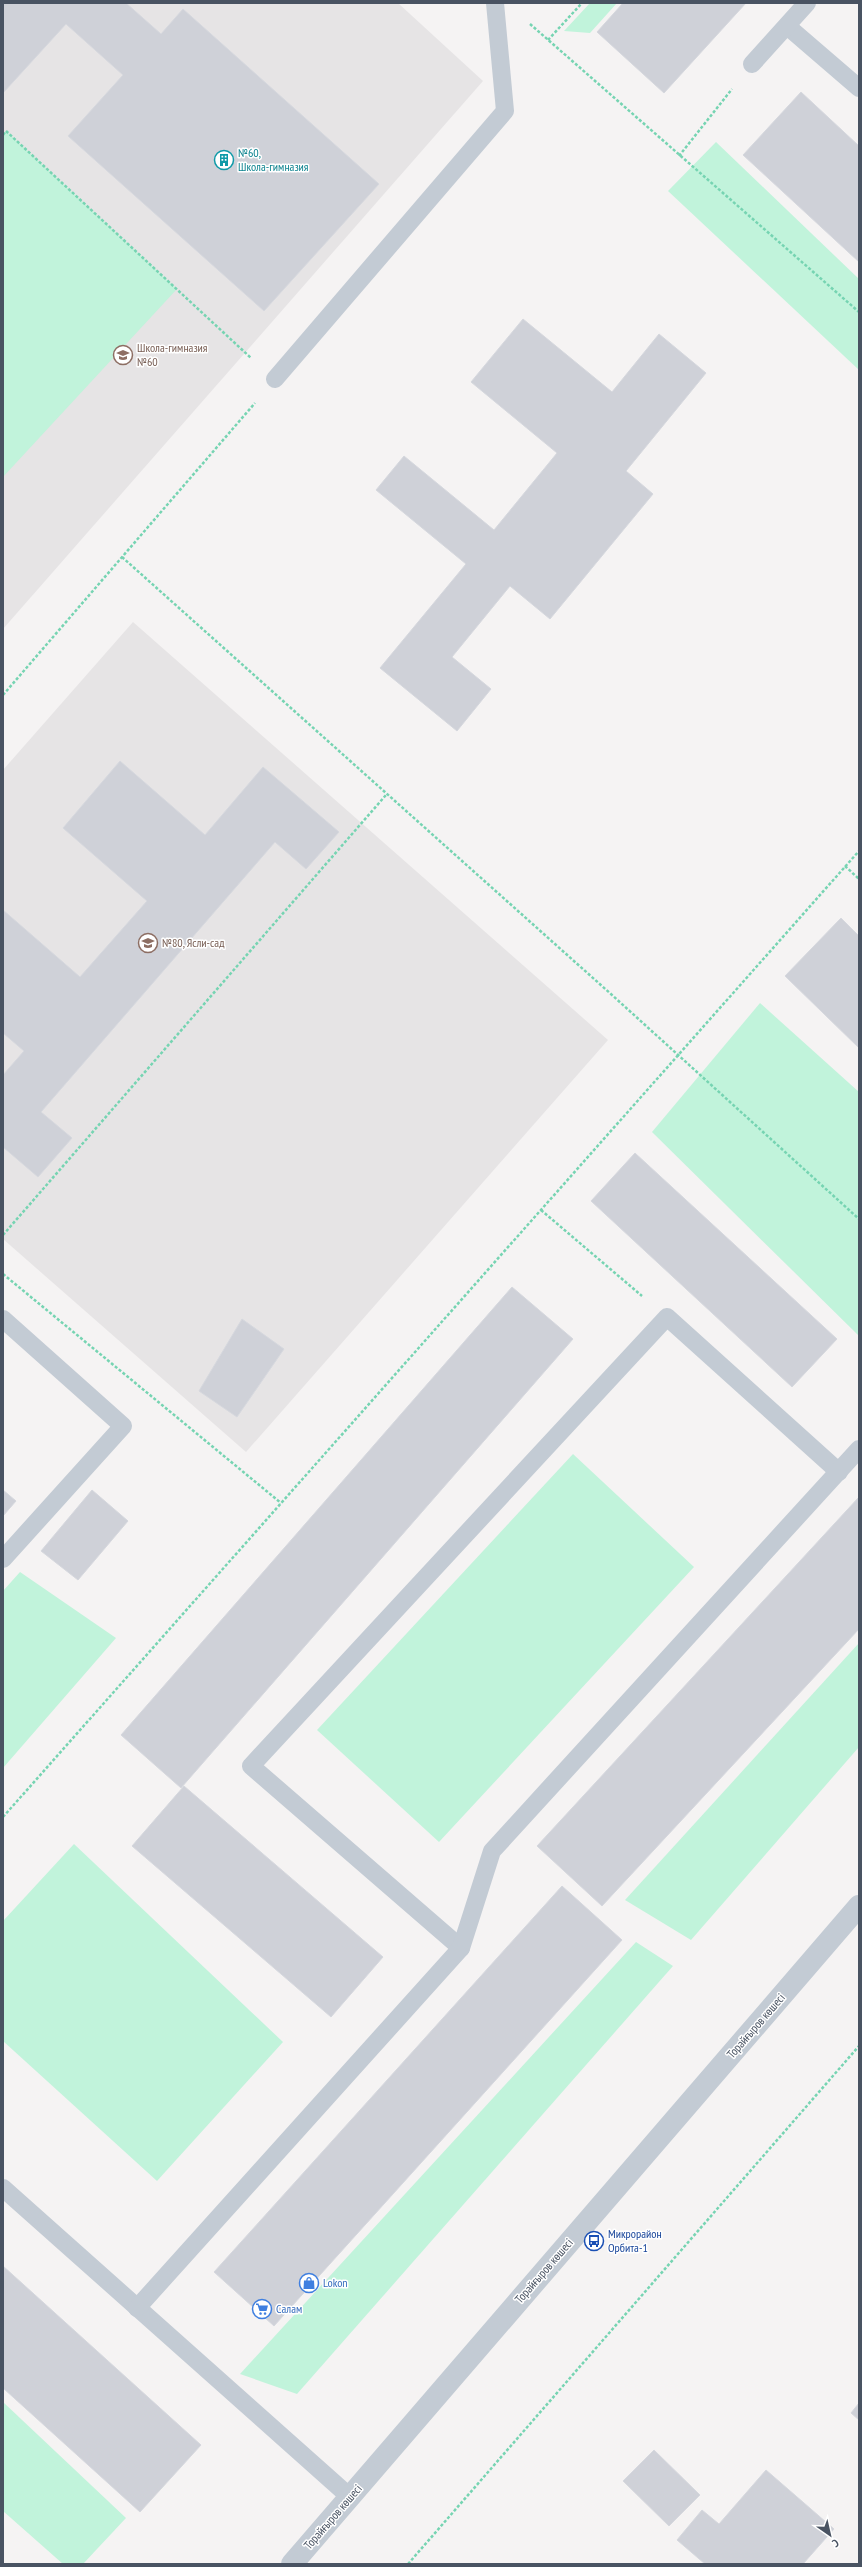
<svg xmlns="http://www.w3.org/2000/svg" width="862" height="2567" viewBox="0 0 862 2567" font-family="'PT Sans Narrow',sans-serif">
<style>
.education{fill:#e6e4e5}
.green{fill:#c1f3db}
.building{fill:#cfd1d8;stroke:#d6d8de}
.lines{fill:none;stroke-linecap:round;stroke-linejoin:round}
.path{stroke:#76d4b2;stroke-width:2.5;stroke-dasharray:3 2;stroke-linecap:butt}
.service{stroke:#c3cbd4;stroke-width:18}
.tertiary{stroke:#c3cbd4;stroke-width:22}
.labels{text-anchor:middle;stroke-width:3;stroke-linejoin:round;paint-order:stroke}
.culture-label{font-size:12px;fill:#0d838f;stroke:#fff;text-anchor:start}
.education-label{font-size:12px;fill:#785e54;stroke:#fff;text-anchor:start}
.street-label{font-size:12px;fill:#495362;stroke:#fff}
.transit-label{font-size:12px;fill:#164399;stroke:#fff;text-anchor:start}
.shop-label{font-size:12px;fill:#366cbe;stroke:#fff;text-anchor:start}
</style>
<rect width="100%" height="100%" fill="#f5f3f3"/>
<g class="education">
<polygon points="3,3 398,3 483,81 3,629"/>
<polygon points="133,622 608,1040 246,1452 3,1239 3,770"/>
</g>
<g class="green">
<polygon points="590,3 617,3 590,33 564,31"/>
<polygon points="6,131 177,289 3,477 3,135"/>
<polygon points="716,142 859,279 859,370 668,191"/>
<polygon points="760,1003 859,1092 859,1336 652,1132"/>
<polygon points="573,1454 694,1567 439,1842 317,1730"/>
<polygon points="20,1572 116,1638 3,1768 3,1591"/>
<polygon points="859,1643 859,1747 691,1940 625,1900"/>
<polygon points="74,1844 283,2042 157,2181 3,2041 3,1921"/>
<polygon points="636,1942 673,1966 297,2394 240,2374"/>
<polygon points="3,2402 126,2518 83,2564 63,2564 3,2511"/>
</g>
<g class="building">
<polygon points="3,3 126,3 161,34 183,9 379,184 264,311 68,136 123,75 66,24 3,93"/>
<polygon points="623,3 746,3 664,93 597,32"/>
<polygon points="801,92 859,146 859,262 743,155"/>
<polygon points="523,319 612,392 659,334 706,373 626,471 653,494 550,619 510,586 452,657 491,689 457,731 380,668 466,564 376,490 404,456 494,530 557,453 471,382"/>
<polygon points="120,761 205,835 263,767 339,832 306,869 275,842 41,1112 72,1138 38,1177 3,1147 3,1075 24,1051 3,1033 3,910 80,977 147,901 63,828"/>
<polygon points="841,918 859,936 859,1048 785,976"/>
<polygon points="635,1153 837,1339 792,1387 591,1201"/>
<polygon points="512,1287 573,1339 181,1788 121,1735"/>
<polygon points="242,1319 284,1349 237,1417 199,1391"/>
<polygon points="3,1490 16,1501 3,1516"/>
<polygon points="92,1490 128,1521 78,1580 41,1551"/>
<polygon points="859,1497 859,1629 602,1906 537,1846"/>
<polygon points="184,1786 383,1957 331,2017 132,1846"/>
<polygon points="562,1886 622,1940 274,2326 214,2272"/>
<polygon points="3,2266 201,2445 140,2512 3,2388"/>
<polygon points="859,2403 859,2420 851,2413"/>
<polygon points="654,2450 700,2495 669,2526 623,2481"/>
<polygon points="766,2470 834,2529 803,2564 705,2564 677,2540 702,2510 719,2524"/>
</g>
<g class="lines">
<g class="path">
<polyline points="530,24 859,312"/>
<polyline points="548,40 582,3"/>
<polyline points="3,135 6,131 251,358"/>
<polyline points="679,156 732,89"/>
<polyline points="122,557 612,995 859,1219"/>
<polyline points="3,695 255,403"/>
<polyline points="845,866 859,879"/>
<polyline points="541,1210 642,1296"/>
<polyline points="3,1235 386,795"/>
<polyline points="3,1274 281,1503"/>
<polyline points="3,1817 859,851"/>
<polyline points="408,2564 859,2046"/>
</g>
<g class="service">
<polyline points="787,26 859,88"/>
<polyline points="752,64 807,3"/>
<polyline points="275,379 505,111 495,3"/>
<polyline points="3,1319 123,1426 3,1559"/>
<polyline points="461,1948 251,1766 667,1317 839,1472"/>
<polyline points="3,2188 350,2497"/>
<polyline points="137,2308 461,1948 492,1851 859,1449"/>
</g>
<polyline class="tertiary" points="292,2564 859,1906"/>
</g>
<defs>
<symbol id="building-ring" viewBox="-11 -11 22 22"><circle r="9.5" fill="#fff" stroke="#0f9aa8" stroke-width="1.5"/><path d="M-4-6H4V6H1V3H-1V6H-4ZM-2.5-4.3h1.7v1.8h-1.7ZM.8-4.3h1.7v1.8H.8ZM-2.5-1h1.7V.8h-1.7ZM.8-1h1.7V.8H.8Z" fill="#0f9aa8"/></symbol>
<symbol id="school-ring" viewBox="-11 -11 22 22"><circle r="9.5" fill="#fff" stroke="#8d6e63" stroke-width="1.5"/><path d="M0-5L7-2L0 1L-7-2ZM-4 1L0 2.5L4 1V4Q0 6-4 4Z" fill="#8d6e63"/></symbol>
<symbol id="bus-ring" viewBox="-11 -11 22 22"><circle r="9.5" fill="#fff" stroke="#1a4fb4" stroke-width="1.5"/><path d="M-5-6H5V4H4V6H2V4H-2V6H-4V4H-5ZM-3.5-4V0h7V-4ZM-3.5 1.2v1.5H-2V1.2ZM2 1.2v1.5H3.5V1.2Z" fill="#1a4fb4"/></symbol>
<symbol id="shop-ring" viewBox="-11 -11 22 22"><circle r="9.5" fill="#fff" stroke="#3f7fe0" stroke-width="1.5"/><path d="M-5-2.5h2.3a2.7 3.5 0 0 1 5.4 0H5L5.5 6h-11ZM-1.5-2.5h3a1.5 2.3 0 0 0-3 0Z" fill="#3f7fe0"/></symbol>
<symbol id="supermarket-ring" viewBox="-11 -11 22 22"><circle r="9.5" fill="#fff" stroke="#3f7fe0" stroke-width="1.5"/><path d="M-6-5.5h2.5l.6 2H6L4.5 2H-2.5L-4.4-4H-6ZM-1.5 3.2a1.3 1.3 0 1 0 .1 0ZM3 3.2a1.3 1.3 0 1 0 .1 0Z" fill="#3f7fe0"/></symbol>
</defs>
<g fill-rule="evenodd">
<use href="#building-ring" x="213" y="149" width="22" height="22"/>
<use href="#school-ring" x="112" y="344" width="22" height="22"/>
<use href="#school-ring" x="137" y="932" width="22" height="22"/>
<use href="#bus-ring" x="583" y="2230" width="22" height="22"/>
<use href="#shop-ring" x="298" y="2272" width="22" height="22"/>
<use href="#supermarket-ring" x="251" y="2298" width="22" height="22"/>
</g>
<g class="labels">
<g class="culture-label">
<text x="238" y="157">№60,<tspan x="238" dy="14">Школа-гимназия</tspan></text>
</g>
<g class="education-label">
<text x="137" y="352">Школа-гимназия<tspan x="137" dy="14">№60</tspan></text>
<text x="162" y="947">№80, Ясли-сад</text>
</g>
<g class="street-label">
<text transform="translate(756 2026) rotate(-49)" y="4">Торайғыров көшесі</text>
<text transform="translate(544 2271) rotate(-49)" y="4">Торайғыров көшесі</text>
<text transform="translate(333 2517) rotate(-49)" y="4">Торайғыров көшесі</text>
</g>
<g class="transit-label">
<text x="608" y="2238">Микрорайон<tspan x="608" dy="14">Орбита-1</tspan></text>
</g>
<g class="shop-label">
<text x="323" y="2287">Lokon</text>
<text x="276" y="2313">Салам</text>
</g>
</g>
<rect width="862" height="2567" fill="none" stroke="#495362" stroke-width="8"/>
<g transform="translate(830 2535) rotate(146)" stroke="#ffffff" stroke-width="3" paint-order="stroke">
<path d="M0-3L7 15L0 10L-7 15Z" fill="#495362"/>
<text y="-6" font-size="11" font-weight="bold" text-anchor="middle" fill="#495362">С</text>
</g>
</svg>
